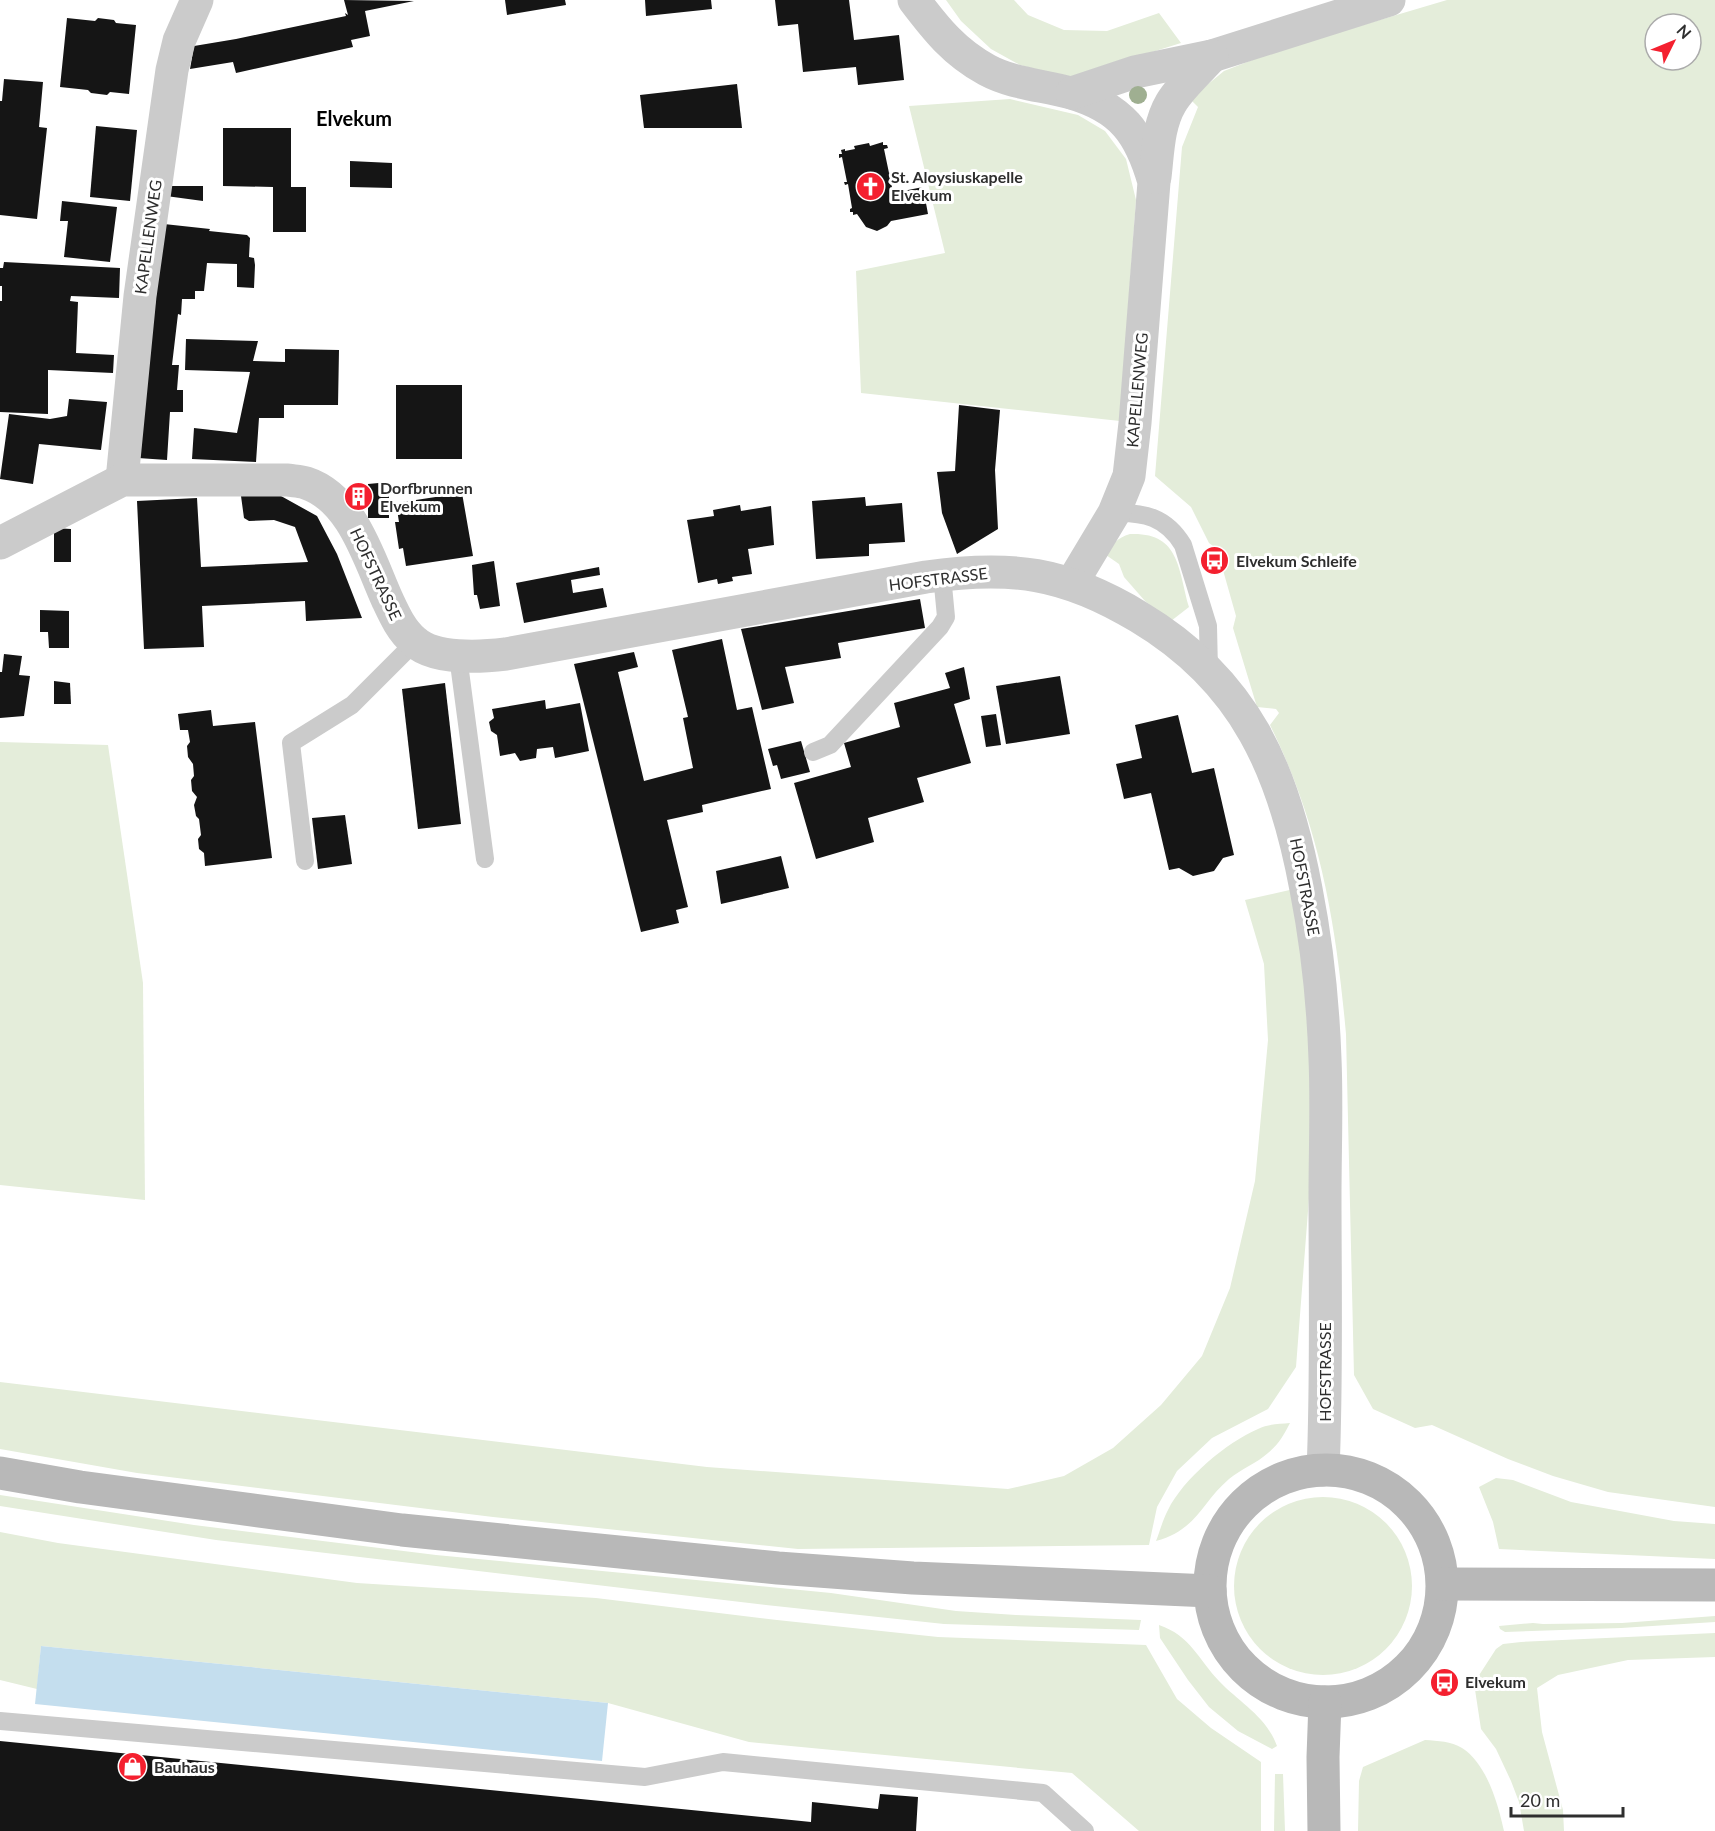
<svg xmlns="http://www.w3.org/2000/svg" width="1715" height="1831" viewBox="0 0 1715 1831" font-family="Lato,sans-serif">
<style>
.green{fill:#e4edda;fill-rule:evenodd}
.water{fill:#c4deee}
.building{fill:#151515}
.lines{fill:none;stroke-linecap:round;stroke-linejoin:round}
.service{stroke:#cbcbcb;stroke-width:18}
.minor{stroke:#cbcbcb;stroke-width:33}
.secondary{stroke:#b8b8b8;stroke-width:33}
.tree{fill:#9faf91}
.labels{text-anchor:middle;stroke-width:6;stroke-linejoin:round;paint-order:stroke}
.poi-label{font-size:16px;font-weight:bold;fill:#2e2e2e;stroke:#fff;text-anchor:start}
.street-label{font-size:16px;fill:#2e2e2e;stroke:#fff}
.quarter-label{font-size:20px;font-weight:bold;fill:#000;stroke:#fff}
</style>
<rect width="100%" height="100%" fill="#fff"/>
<g class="green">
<polygon points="946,0 1014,0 1028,15 1064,30 1107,31 1159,13 1181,43 1069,78 1020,65 991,49 961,21"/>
<path d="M1447 0H1715V1507L1608 1492 1553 1476 1508 1459 1432 1425 1415 1428 1373 1409 1354 1375 1346 1034C1336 923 1320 826 1270 725L1279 713 1276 709 1257 707 1233 628 1236 616 1217 549 1209 543 1191 507 1155 476 1182 147 1198 107 1190 99 1224 71 1275 51ZM1655 24H1691V60H1655Z"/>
<polygon points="1010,99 1078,115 1105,131 1126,159 1136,200 1120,421 861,393 856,271 945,253 909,106"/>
<path d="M1130 534C1180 532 1178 569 1189 607L1171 621 1145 601 1124 577 1119 564 1106 555C1112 544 1117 538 1130 534Z"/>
<polygon points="0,742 108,745 143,983 145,1200 0,1185"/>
<polygon points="1294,889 1310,996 1311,1172 1296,1367 1268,1409 1212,1438 1177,1471 1157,1507 1149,1545 798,1549 493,1517 137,1473 0,1449 0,1382 707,1467 1008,1489 1064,1476 1113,1448 1161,1405 1202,1356 1230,1288 1255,1181 1268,1040 1264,964 1245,900"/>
<path d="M1290 1423C1284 1435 1278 1445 1268 1453 1257 1463 1241 1469 1229 1479 1201 1503 1197 1530 1156 1541 1160 1531 1163 1519 1168 1510 1183 1479 1227 1442 1258 1429 1268 1424 1279 1424 1290 1423Z"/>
<polygon points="1496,1478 1513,1480 1571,1502 1674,1521 1715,1524 1715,1559 1499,1549 1493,1522 1479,1487"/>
<polygon points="0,1495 194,1525 436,1555 831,1593 956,1611 1016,1615 1141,1620 1139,1630 944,1624 766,1605 216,1540 0,1506"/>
<circle cx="1323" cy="1586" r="89"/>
<polygon points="0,1532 58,1543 357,1583 596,1598 777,1620 938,1637 1146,1645 1177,1699 1211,1728 1261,1762 1261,1831 1139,1831 1072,1773 749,1742 608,1703 41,1646 37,1689 0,1680"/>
<polygon points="1715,1616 1715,1622 1621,1628 1505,1632 1500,1629 1499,1626 1533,1623 1543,1624 1622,1623"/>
<path d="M1159 1625C1191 1636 1198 1659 1219 1681 1240 1703 1266 1716 1277 1746L1272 1749 1238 1731 1209 1707 1188 1680 1160 1638Z"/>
<polygon points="1715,1633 1715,1657 1628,1660 1558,1675 1537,1688 1542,1732 1563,1810 1564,1831 1524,1831 1519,1802 1511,1781 1496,1749 1481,1729 1474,1683 1496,1649 1503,1644 1521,1642"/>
<path d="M1425 1740C1438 1741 1451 1741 1462 1748 1487 1764 1498 1804 1504 1831H1358L1359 1781 1363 1767Z"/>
<polygon points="1275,1774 1283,1774 1285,1831 1274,1831"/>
</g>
<polygon class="water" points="41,1646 608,1703 602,1761 35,1704"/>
<g class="building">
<polygon points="344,0 414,1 365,11 370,36 351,40 353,47 236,73 233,62 190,69 194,46 236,39 346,16 345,13 348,15"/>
<polygon points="505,0 565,0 566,5 507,15"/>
<polygon points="645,0 711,0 712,9 646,16"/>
<polygon points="775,0 849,0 854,40 899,35 904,80 858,85 856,67 803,72 798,24 778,26"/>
<polygon points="67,18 95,21 98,18 114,20 116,23 136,25 129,94 110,92 107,95 91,93 88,90 60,87"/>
<polygon points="4,79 43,82 39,127 47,128 37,219 0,215 0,101 2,101"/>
<polygon points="737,84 742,128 644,128 640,95"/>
<polygon points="96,126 137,130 130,201 90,197"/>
<polygon points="223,128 291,128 291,187 306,187 306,232 273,232 273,187 223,186"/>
<polygon points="883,142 883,145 887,145 888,148 884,149 889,173 892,172 893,176 890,176 893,193 923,187 928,214 891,221 887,226 877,231 866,227 857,214 853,215 853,212 850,212 850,209 852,208 848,184 845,185 844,182 847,182 842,157 839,158 839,154 842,154 841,150 845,149 845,151 855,149 854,146 869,143 870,146"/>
<polygon points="350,161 392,163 392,188 350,187"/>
<polygon points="168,186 203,186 203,201 166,196"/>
<polygon points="62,201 117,207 110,262 64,257 68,221 60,221"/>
<polygon points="164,224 210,229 209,231 247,235 250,238 249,257 254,258 255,265 254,288 237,287 237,264 207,263 204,291 195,291 195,299 182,299 181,315 178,314 172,365 179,365 177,390 183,390 183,412 170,412 167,460 138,458"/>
<polygon points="4,262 120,268 119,298 71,296 70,301 78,302 76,353 114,355 113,373 48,370 48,414 0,412 0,301 2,301 2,286 0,286 0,268 3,268"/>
<polygon points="186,339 258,341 253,361 285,362 285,349 339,350 338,405 284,405 284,418 259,418 256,462 192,459 194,428 237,433 250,372 185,370"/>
<rect x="396" y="385" width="66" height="74"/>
<polygon points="69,399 107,402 101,450 39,444 33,484 0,479 9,414 50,419 67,416"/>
<polygon points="959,405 1000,410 995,470 998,529 957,554 942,513 937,472 955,471"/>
<polygon points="389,482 389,518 368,518 368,484"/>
<rect x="354" y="490" width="10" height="13"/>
<polygon points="462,493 473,556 406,566 403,548 399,549 395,522 399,522 396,503"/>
<polygon points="241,496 281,496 317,516 337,554 362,618 306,621 305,601 202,606 204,647 144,649 137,501 197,498 201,567 308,562 295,527 274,520 249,521 244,518"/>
<polygon points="865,497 866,506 902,503 905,542 869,544 869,556 816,559 812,501"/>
<polygon points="740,505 741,511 771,506 774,545 748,549 752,574 732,577 733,581 718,584 717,579 698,583 687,520 714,516 713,510"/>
<polygon points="54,528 71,529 71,562 54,562"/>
<polygon points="494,561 500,606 480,609 477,595 474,595 472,565"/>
<polygon points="599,567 600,575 571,580 573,593 603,588 607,607 524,623 516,583"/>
<polygon points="920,599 925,628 838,643 841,658 785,667 794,703 762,710 741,629"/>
<polygon points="40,610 69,611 69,648 49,648 48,632 40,632"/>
<polygon points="722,639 737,710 752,707 771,789 702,805 703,812 667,820 688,907 676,910 679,923 641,932 574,664 634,652 638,667 618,672 644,781 693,768 683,718 688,717 672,650"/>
<polygon points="4,654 22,656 19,675 30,676 24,716 0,718 0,672 2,672"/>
<polygon points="964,667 970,699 954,704 971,763 917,778 924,802 868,818 874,842 816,859 794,783 851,767 844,743 900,727 894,703 950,688 945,673"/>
<polygon points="1060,676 1070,734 1006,744 996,686"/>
<polygon points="54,681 70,683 71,704 54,704"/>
<polygon points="445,683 461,824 418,829 402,689"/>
<polygon points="545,700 546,709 580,703 589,751 555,758 553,747 537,749 536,758 520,761 515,753 500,756 497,735 491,731 489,722 494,718 492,709"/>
<polygon points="211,710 213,726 255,722 272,858 205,866 204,853 199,849 198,839 201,835 199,819 196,816 194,805 197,797 192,791 191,780 194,776 193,764 188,757 187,746 190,742 188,730 180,730 178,714"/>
<polygon points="996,714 1001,745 986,747 981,716"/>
<polygon points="1178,715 1192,773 1214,768 1234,855 1223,858 1214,871 1193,876 1179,868 1169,870 1151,793 1124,799 1116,764 1142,758 1135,725"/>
<polygon points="801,741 810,772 781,779 777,765 773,766 768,749"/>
<polygon points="345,815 352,864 318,869 312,818"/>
<polygon points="781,856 789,888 721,904 716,871"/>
<polygon points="0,1741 811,1822 812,1802 878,1809 880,1794 918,1797 916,1831 0,1831"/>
</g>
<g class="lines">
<g class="service">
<path d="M1114 513C1144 512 1166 517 1183 545L1208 626 1209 671"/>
<polyline points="458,656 485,859"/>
<polyline points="813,752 830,745 940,627 946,617 942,575"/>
<polyline points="305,861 291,743 352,705 414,643"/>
<polyline points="0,1721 645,1777 723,1762 1043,1793 1085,1831"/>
</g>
<g class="minor">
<path d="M914 0C936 29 954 52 987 70 1013 84 1043 85 1071 93 1122 108 1140 133 1154 182L1135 423 1129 476 1114 513 1072 583"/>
<polyline points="1072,93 1135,72 1212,56 1389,0"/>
<path d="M1155 177C1158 152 1158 125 1171 103 1181 86 1199 71 1212 56"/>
<polyline points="122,480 140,296 172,70 179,41 197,0"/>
<path d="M0 543 122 480H288C294 481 300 481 306 483 352 498 369 559 387 599 394 614 401 630 414 641 434 660 481 657 506 654L926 577C1011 565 1065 572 1139 617 1246 681 1284 771 1306 889 1317 945 1323 1002 1325 1059 1327 1104 1325 1150 1325 1196 1325 1287 1327 1379 1323 1470"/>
</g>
<g class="secondary">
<circle cx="1326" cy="1586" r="116"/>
<polyline points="0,1473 80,1487 402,1530 778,1568 913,1578 1210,1591"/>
<polyline points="1443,1584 1715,1585"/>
<polyline points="1324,1831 1323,1757 1325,1702"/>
</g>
</g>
<circle class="tree" cx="1138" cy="95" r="9"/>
<defs>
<symbol id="church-disc" viewBox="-11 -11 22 22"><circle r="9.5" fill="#f4202f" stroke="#fff"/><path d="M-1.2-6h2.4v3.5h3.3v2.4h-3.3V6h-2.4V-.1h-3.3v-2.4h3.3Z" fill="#fff"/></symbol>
<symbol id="building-disc" viewBox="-11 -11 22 22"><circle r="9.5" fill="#f4202f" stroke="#fff"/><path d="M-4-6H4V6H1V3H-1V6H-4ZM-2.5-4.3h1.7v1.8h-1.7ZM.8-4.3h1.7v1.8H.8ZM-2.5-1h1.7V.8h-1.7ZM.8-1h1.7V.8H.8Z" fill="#fff"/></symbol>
<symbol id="bus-disc" viewBox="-11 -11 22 22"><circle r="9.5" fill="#f4202f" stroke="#fff"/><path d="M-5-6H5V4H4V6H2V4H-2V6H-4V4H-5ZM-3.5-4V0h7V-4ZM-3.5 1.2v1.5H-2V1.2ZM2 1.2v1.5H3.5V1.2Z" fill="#fff"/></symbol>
<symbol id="shop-disc" viewBox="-11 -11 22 22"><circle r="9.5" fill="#f4202f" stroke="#fff"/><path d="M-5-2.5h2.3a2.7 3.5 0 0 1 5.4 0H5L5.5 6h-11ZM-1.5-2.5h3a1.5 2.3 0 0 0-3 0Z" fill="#fff"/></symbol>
</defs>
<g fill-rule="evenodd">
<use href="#church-disc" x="854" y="170" width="33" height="33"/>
<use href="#building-disc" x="342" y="480" width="33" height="33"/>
<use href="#bus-disc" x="1198" y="544" width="33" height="33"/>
<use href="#bus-disc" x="1428" y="1666" width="33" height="33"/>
<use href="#shop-disc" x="116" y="1750" width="33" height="33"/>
</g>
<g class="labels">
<g class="poi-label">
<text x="891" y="183">St. Aloysiuskapelle<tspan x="891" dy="18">Elvekum</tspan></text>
<text x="380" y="494">Dorfbrunnen<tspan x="380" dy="18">Elvekum</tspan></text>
<text x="1236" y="567">Elvekum Schleife</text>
<text x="1465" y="1688">Elvekum</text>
<text x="154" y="1773">Bauhaus</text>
</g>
<g class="street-label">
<text transform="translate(148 237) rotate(-82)" y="6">KAPELLENWEG</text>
<text transform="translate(1137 390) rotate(-85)" y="6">KAPELLENWEG</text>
<text transform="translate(376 574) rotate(65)" y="6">HOFSTRASSE</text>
<text transform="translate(938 579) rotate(-7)" y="6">HOFSTRASSE</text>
<text transform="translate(1305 887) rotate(79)" y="6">HOFSTRASSE</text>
<text transform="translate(1325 1372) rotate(-90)" y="6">HOFSTRASSE</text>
</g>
<g class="quarter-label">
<text x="354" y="126">Elvekum</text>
</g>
</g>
<g transform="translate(1673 42) rotate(47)"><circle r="28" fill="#ffffff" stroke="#ababab" stroke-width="1.5"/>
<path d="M0-4.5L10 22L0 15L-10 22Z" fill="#f4202f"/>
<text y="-9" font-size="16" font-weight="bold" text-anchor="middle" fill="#2e2e2e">N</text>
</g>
<path d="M1511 1807v9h112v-9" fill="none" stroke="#2e2e2e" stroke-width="3"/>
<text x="1520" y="1807" font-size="18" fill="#2e2e2e" stroke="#ffffff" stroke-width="4.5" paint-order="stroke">20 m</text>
</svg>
